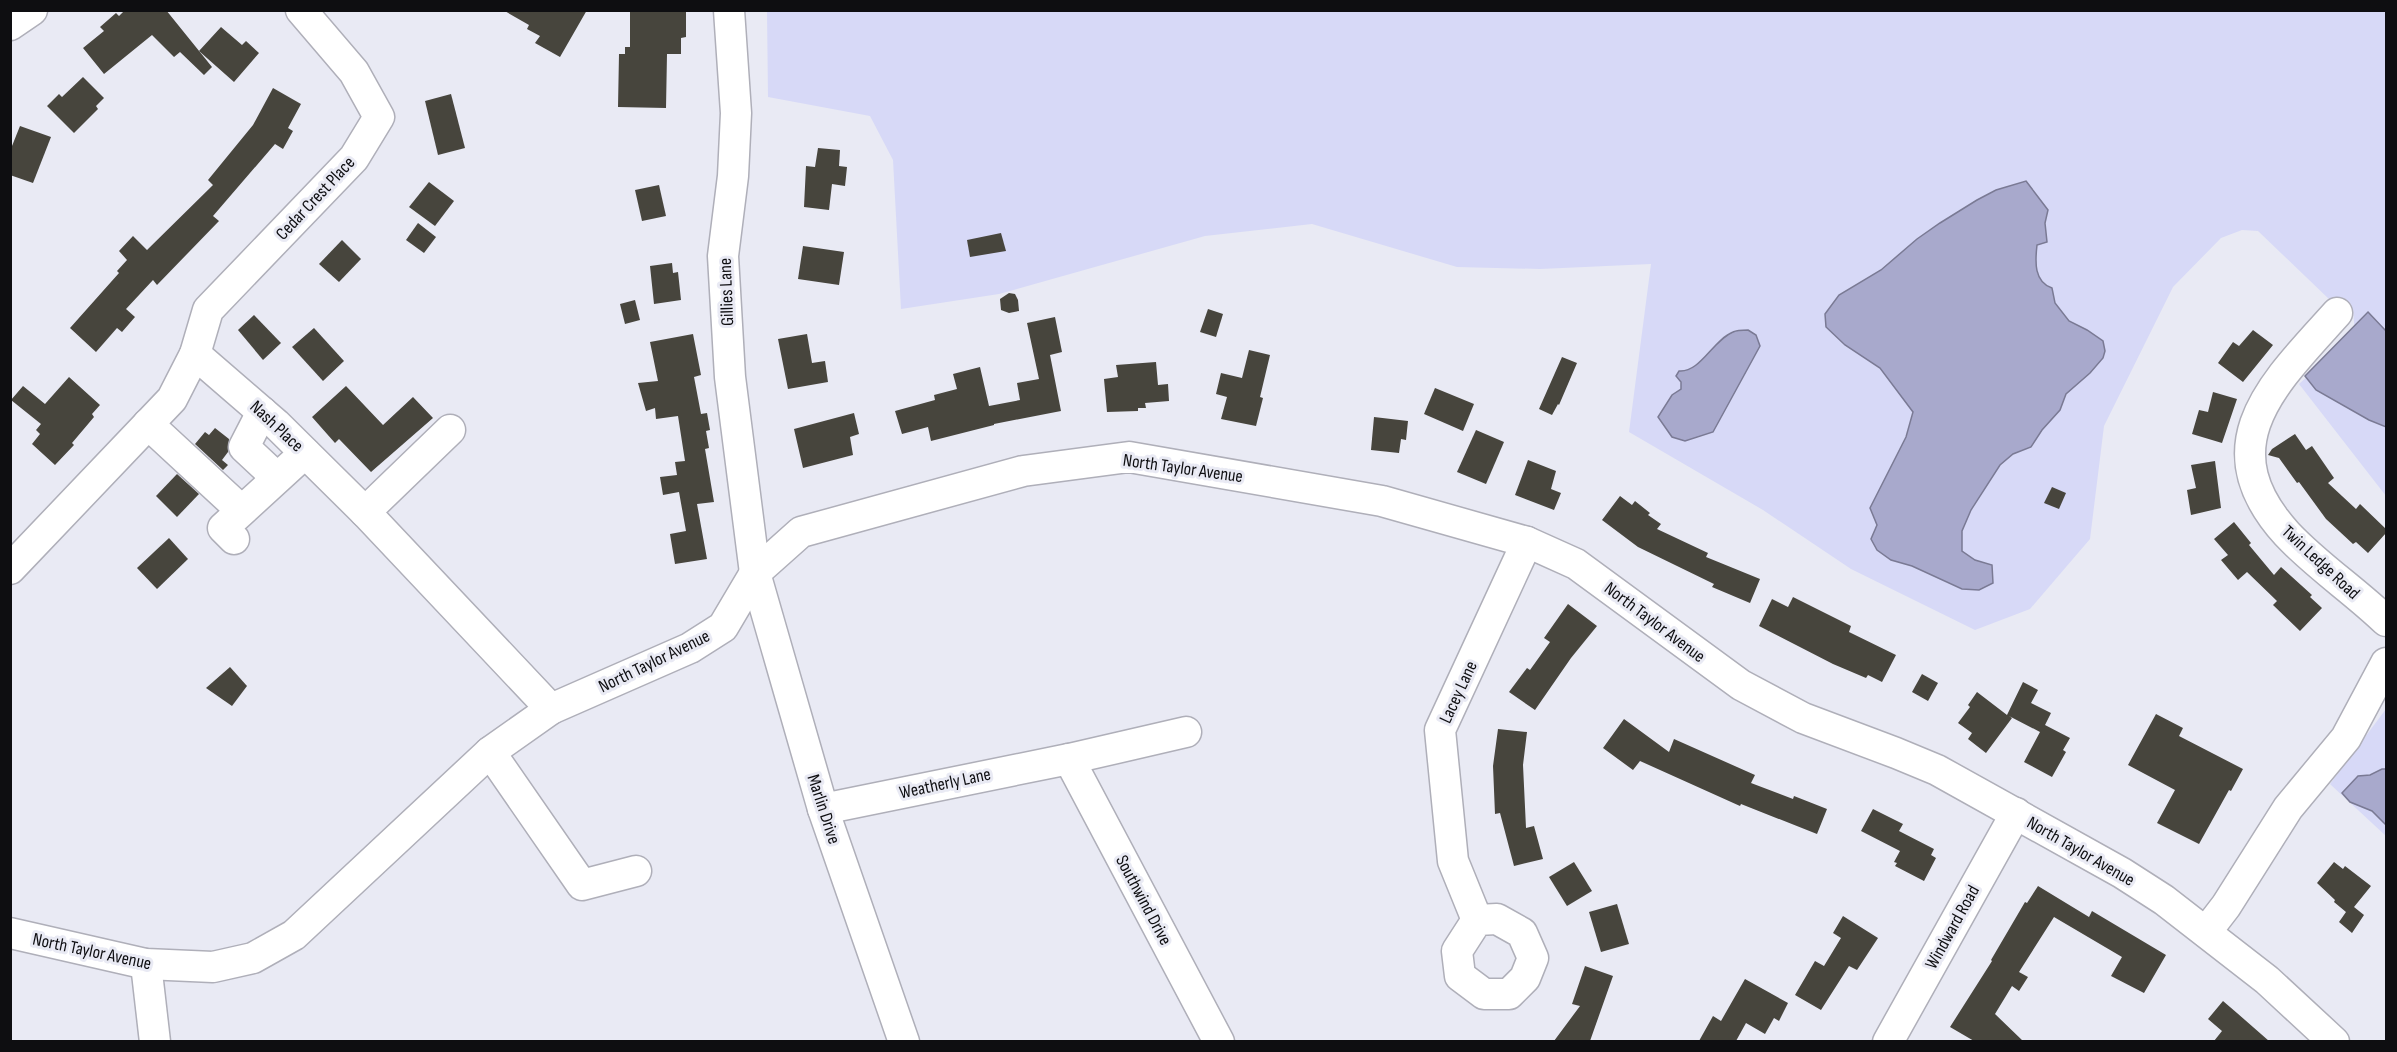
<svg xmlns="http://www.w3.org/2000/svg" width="2397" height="1052" viewBox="0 0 2397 1052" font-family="'Sofia Sans Condensed',sans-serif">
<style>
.green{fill:#d7d9f7}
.water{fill:#a8a9cc;stroke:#7a7a94;stroke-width:1.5}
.building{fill:#47453d}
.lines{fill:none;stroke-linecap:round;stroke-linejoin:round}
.minor-casing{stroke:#afafb9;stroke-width:33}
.minor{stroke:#fff;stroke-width:30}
.labels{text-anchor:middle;stroke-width:6;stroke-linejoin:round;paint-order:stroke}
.street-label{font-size:18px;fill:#0e0e11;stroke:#e9eaf4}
</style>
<rect width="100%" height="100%" fill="#e9eaf4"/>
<g class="green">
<polygon points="767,11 2386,11 2386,496 2299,384 2355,334 2353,310 2331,301 2258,231 2242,230 2221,238 2173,287 2104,426 2090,539 2030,609 1975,630 1851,569 1763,510 1629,432 1651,264 1540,269 1457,267 1312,224 1205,236 999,294 901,309 893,160 870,116 768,97"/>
<polygon points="2386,709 2386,836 2330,784"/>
</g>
<g class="water">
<path d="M2026 181 2048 210 2045 223 2047 242 2037 245C2035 262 2034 282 2052 288L2055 303 2069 321 2087 330 2103 341 2105 351 2103 358 2090 373 2066 394 2060 410 2042 430 2031 447 2013 454 2000 465 1971 510 1962 531V551L1975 560 1992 565 1993 583 1979 590 1962 589 1912 566 1891 560 1877 550 1871 539 1877 525 1870 508 1906 437 1913 412 1880 368 1845 345 1826 327 1825 314 1839 295 1881 270 1917 239 1940 223 1977 200 1996 190Z"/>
<polygon points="2368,312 2386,331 2386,427 2369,420 2316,390 2305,376"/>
<path d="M1748 330 1756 335 1760 346 1713 432 1685 441 1672 437 1658 417 1672 395 1681 389V382L1676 376 1679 371C1700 373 1713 340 1733 332 1737 330 1743 330 1748 330Z"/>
<polygon points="2382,769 2386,769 2386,825 2372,811 2350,802 2342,793 2358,776 2370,775"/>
</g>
<g class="building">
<polygon points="125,10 166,10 212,67 204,75 180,52 174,57 152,35 104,74 83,48 104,31 100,27 116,13 119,16"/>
<polygon points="503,10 587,10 560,57 535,43 540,36 527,29 529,25"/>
<polygon points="630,10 686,10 686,37 681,38 681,54 667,54 666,108 618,107 619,54 625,54 625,47 630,47"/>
<polygon points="221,27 242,45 246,41 259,53 234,82 199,51"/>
<polygon points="83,77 104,98 96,106 98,109 74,133 47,106 59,94 62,97"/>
<polygon points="273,88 301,104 288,128 293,131 283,149 275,144 213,216 219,221 157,285 153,280 126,309 135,317 122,332 117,328 96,352 70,328 119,273 117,271 127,260 119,251 133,236 147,250 213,185 208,180 253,125"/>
<polygon points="451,94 465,148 438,155 425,101"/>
<polygon points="20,126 51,137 33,183 10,175 10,151"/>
<polygon points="818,148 840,150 839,166 847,167 845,186 832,184 829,210 804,207 806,166 815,167"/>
<polygon points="429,182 454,201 435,226 409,207"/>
<polygon points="659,185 666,216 642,221 635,190"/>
<polygon points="418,223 436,237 424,253 406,240"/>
<polygon points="1001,233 1006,251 970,257 967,240"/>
<polygon points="342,240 361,259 339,282 319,264"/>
<polygon points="803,246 844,252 839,285 798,279"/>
<polygon points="672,263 673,273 678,272 681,300 654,304 650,266"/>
<polygon points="1009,293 1015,294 1018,300 1019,311 1009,313 1001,310 1000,299"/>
<polygon points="635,300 640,320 625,324 620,304"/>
<polygon points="1208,309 1223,314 1216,337 1200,332"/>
<polygon points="254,315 281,343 263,360 238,330"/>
<polygon points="1055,317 1062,352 1050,355 1061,411 994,424 994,425 931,441 928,427 902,434 895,411 935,400 934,395 957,389 953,374 980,367 989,406 1020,400 1017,383 1039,379 1027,323"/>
<polygon points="314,328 344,361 323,381 292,347"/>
<polygon points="2253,330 2273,345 2243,382 2218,363 2233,342 2239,346"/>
<polygon points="693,334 701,375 694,377 701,414 707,413 710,430 706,431 709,448 705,449 714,502 697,504 707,559 675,564 670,534 686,531 679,492 663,495 660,477 677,475 675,462 685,461 678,416 656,419 655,408 646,411 638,383 658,381 650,342"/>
<polygon points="807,334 812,363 825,361 828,382 788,389 778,339"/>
<polygon points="1249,350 1270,355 1260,397 1263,398 1256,426 1221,419 1227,397 1216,394 1221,373 1242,378"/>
<polygon points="1562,357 1577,363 1559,405 1558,404 1552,415 1539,409"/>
<polygon points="1156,362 1158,385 1168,384 1169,401 1145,403 1146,408 1138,408 1138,411 1107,412 1104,379 1118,377 1116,365"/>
<polygon points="69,377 100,405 92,414 94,417 72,443 74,445 55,465 32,444 40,434 36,430 41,424 11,400 23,386 45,404"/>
<polygon points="346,386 383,425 413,397 433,418 371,472 339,439 335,443 312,417"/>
<polygon points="1435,388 1474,404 1463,431 1424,414"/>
<polygon points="2213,392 2237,399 2222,443 2192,434 2199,410 2208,412"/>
<polygon points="854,413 859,434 850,437 853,455 803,468 794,429"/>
<polygon points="1374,417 1408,421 1406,440 1401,439 1399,453 1371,450"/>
<polygon points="215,428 229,439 228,452 222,460 228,465 223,470 195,444 205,432 209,435"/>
<polygon points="1476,430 1504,442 1486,484 1457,472"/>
<polygon points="2295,434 2306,450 2312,446 2334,478 2328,483 2356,509 2360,504 2386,529 2386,533 2368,553 2356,542 2353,544 2326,519 2299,482 2297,483 2279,458 2268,455 2272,449"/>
<polygon points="1528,460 1556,471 1551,489 1561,493 1554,510 1515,495"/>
<polygon points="2215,461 2221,508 2191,515 2187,490 2196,488 2191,465"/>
<polygon points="177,474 199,494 177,517 156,496"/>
<polygon points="2052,487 2066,493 2059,509 2044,503"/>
<polygon points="1620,496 1632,505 1635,501 1650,513 1648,515 1661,524 1657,529 1708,553 1706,557 1760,579 1750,603 1712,587 1714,584 1638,547 1602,520"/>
<polygon points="2234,522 2251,543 2249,545 2274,575 2281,567 2312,595 2310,597 2322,608 2300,631 2273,605 2277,601 2247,572 2238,580 2221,560 2228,555 2214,539"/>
<polygon points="169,538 188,559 157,589 137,568"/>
<polygon points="1793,597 1851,626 1849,632 1896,655 1882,682 1868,675 1866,678 1833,664 1759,626 1772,599 1788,607"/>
<polygon points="1568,604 1597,626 1571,658 1535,710 1509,692 1527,668 1530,670 1550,642 1544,638"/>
<polygon points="230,667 247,686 232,706 206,688"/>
<polygon points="1922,674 1938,683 1928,701 1912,692"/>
<polygon points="2023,682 2038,690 2031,703 2051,713 2045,725 2070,738 2063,750 2066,752 2052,777 2024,762 2040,732 2009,716 2012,718 1986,753 1968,739 1972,733 1958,723 1970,707 1968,705 1977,692 2007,715"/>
<polygon points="2156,714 2183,728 2179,736 2243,769 2231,791 2229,790 2199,844 2157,823 2175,790 2128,765"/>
<polygon points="1624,719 1669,752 1674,739 1755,775 1751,783 1793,799 1794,796 1827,809 1817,834 1741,804 1740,806 1640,761 1633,770 1603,748"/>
<polygon points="1498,729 1527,732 1523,765 1526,828 1534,826 1543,859 1514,866 1500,813 1495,814 1493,766"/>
<polygon points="1873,809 1903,824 1899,831 1934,849 1931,855 1936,858 1924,881 1895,866 1897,863 1894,862 1900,851 1861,831"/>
<polygon points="1574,862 1592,891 1567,906 1549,877"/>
<polygon points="2334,862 2343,869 2345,866 2371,886 2354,907 2364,915 2352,933 2339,922 2346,912 2334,902 2335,900 2317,883"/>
<polygon points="2038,886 2089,917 2092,911 2166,955 2144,993 2111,976 2122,957 2054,917 2019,972 2028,977 2019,991 2012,986 1995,1014 2023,1041 1974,1041 1950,1027 1992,961 1991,960 2025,902 2027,903"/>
<polygon points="1617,904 1629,944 1601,952 1589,912"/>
<polygon points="1843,916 1878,938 1857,970 1849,966 1821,1010 1795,995 1815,961 1824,966 1841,938 1833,933"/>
<polygon points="1585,966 1613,976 1590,1041 1554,1041 1580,1006 1572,1004"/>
<polygon points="1745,979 1788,1003 1779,1021 1774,1018 1765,1034 1746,1023 1736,1041 1699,1041 1713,1016 1721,1021"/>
<polygon points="2223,1001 2237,1013 2269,1041 2214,1041 2222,1031 2208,1019"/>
</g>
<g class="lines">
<defs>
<g id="minor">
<polyline points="729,10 736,113 733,176 723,256 730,377 755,573 823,809 904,1042"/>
<polyline points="10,25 32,10"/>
<path d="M2337 313C2274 383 2206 445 2287 534 2317 566 2355 591 2386 621"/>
<polyline points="195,354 276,424 365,512 551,709"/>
<polyline points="262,412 244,447 276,477"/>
<polyline points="148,424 241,510"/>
<polyline points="365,512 450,430"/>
<polyline points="234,539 223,528 305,453"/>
<polyline points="10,569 172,399 195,354 208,310 354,158 379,117 354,72 301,10"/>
<polyline points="490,752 582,885 636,871"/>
<polyline points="1069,759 1219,1042"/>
<polyline points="823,809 1069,759 1186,732"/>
<polyline points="1477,920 1457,951 1460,976 1484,994 1509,994 1525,978 1533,958 1522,933 1497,919 1477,920 1453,861 1440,730 1527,542"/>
<polyline points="2206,932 2226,906 2288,808 2346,738 2386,663"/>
<polyline points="10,933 146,964 213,967 253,958 294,935 490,752 551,709 690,648 723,627 755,573 801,532 1023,471 1129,457 1382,501 1527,542 1576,564 1741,685 1803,718 1896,753 1937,770 2122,873 2164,900 2267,980 2334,1042"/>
<polyline points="146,964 155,1042"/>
<polyline points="1888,1042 2016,813"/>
</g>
</defs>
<use href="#minor" class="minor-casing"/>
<use href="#minor" class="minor"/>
</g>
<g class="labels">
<g class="street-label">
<text transform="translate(315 198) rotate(-47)" y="6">Cedar Crest Place</text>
<text transform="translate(726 292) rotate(-92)" y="6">Gillies Lane</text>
<text transform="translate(277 426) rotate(43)" y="6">Nash Place</text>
<text transform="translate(1183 468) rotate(8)" y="6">North Taylor Avenue</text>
<text transform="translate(2321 562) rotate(43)" y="6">Twin Ledge Road</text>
<text transform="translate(1655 622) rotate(37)" y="6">North Taylor Avenue</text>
<text transform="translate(654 661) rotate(-26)" y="6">North Taylor Avenue</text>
<text transform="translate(1458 692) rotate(-65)" y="6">Lacey Lane</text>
<text transform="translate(945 783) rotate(-12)" y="6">Weatherly Lane</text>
<text transform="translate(824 809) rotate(72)" y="6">Marlin Drive</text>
<text transform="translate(2081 851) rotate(30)" y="6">North Taylor Avenue</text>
<text transform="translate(1144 900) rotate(62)" y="6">Southwind Drive</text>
<text transform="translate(1952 927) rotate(-61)" y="6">Windward Road</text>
<text transform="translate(92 951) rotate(12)" y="6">North Taylor Avenue</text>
</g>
</g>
<rect width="2397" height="1052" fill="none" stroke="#0e0e11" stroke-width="24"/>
</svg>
